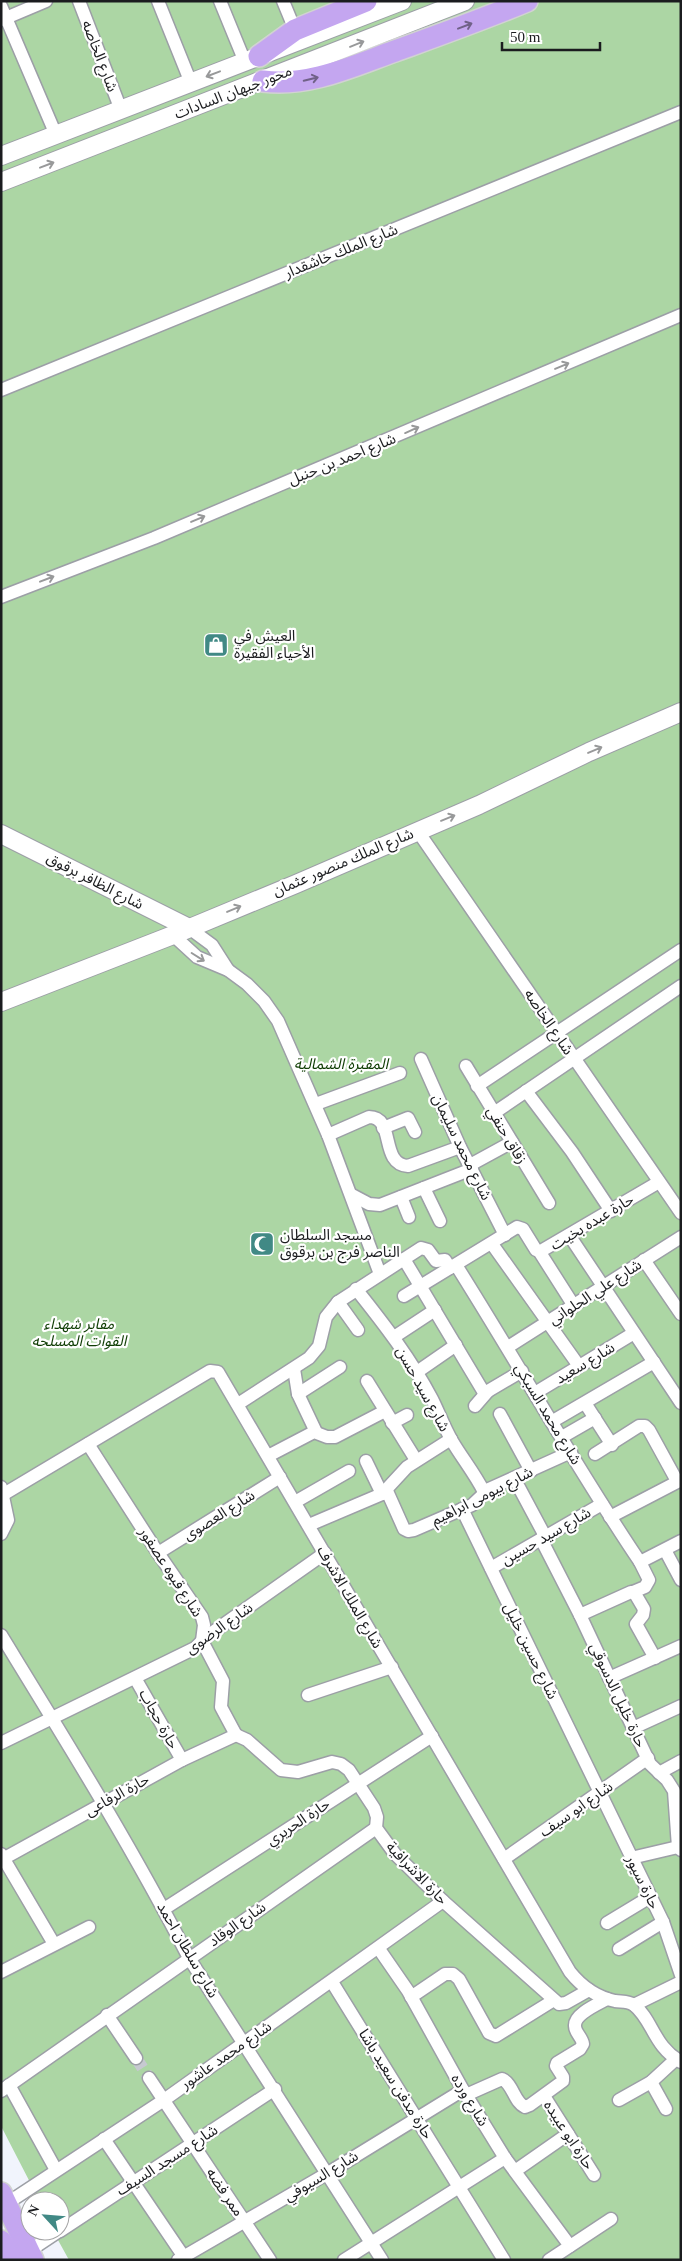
<svg xmlns="http://www.w3.org/2000/svg" width="682" height="2261" viewBox="0 0 682 2261" font-family="'Times New Roman','Noto Sans Arabic',serif">
<style>
.green{fill:#acd6a4}
.lines{fill:none;stroke-linecap:round;stroke-linejoin:round}
.minor-tunnel{stroke:#c6c9d0;stroke-width:12;stroke-dasharray:12 6;stroke-linecap:butt}
.minor-casing{stroke:#9c9fa6;stroke-width:15}
.secondary-casing{stroke:#9c9fa6;stroke-width:20}
.trunk-casing{stroke:#d1d2d2;stroke-width:24}
.minor{stroke:#fff;stroke-width:12}
.secondary{stroke:#fff;stroke-width:18}
.trunk{stroke:#c4a6f0;stroke-width:21}
.oneway{stroke:#706188}
.oneway2{stroke:#98999a}
.labels{text-anchor:middle;stroke-width:4.5;stroke-linejoin:round;paint-order:stroke}
.street-label{font-size:15px;fill:#1b1c1f;stroke:#fff}
.poi-label{font-size:15px;fill:#1b1c1f;stroke:#fff;text-anchor:start}
.park-label{font-size:15px;font-style:italic;fill:#0f3d04;stroke:#fff}
</style>
<rect width="100%" height="100%" fill="#f1f4fc"/>
<polygon class="green" points="1,1 681,1 681,2260 69,2260 53,2231 60,2231 60,2201 36,2201 32,2194 35,2192 1,2126"/>
<g class="lines">
<polyline class="minor-tunnel" points="136,2058 149,2078"/>
<defs>
<g id="minor">
<polyline points="79,1 121,110"/>
<polyline points="158,1 191,83"/>
<polyline points="220,1 245,62"/>
<polyline points="283,1 295,30"/>
<polyline points="1,6 56,135"/>
<polyline points="1,20 46,1"/>
<polyline points="1,390 681,112"/>
<polyline points="1,597 154,538 681,315"/>
<polyline points="417,830 681,1213"/>
<polyline points="189,928 212,945 228,970"/>
<polyline points="173,935 197,957 228,970 247,984 264,1001 278,1021 328,1135 380,1274"/>
<polyline points="421,1059 460,1147 505,1235"/>
<polyline points="466,1066 549,1203"/>
<polyline points="477,1086 681,950"/>
<polyline points="526,1091 572,1152 611,1211"/>
<polyline points="316,1104 400,1073"/>
<polyline points="494,1113 681,986"/>
<polyline points="383,1128 408,1118 415,1132"/>
<path d="M328 1135 369 1117C396 1117 379 1164 408 1166L460 1147"/>
<polyline points="470,1165 512,1142"/>
<polyline points="424,1188 440,1221"/>
<polyline points="352,1195 369,1204 380,1205 472,1169"/>
<polyline points="401,1197 409,1217"/>
<polyline points="569,1235 681,1403"/>
<polyline points="492,1244 579,1366"/>
<polyline points="539,1251 574,1306"/>
<polyline points="404,1259 483,1391 488,1391 522,1371"/>
<polyline points="644,1260 681,1314"/>
<path d="M456 1265C518 1363 575 1466 640 1562"/>
<path d="M356 1289C384 1324 411 1359 432 1399 439 1413 444 1427 452 1441 462 1458 475 1474 484 1492"/>
<polyline points="404,1296 517,1227 523,1229 536,1250 541,1251 659,1182"/>
<polyline points="338,1302 358,1330"/>
<polyline points="394,1337 435,1310"/>
<polyline points="508,1347 681,1237"/>
<polyline points="294,1369 298,1394 316,1432"/>
<polyline points="417,1372 456,1345"/>
<polyline points="367,1381 416,1460"/>
<polyline points="535,1393 634,1333"/>
<polyline points="298,1394 340,1367"/>
<polyline points="585,1403 612,1445"/>
<polyline points="238,1404 309,1358 319,1346 326,1317 338,1302 421,1248 428,1250 436,1261 445,1260 450,1268"/>
<polyline points="475,1406 488,1391"/>
<polyline points="500,1414 531,1471"/>
<polyline points="553,1421 654,1362"/>
<polyline points="392,1423 407,1415"/>
<polyline points="562,1437 595,1418"/>
<polyline points="88,1444 158,1553 202,1617 204,1625 202,1641 223,1681 221,1707 236,1735"/>
<polyline points="595,1454 639,1426 645,1426 649,1430 677,1481"/>
<polyline points="268,1456 314,1432 327,1437 335,1437 385,1411"/>
<polyline points="366,1461 382,1494"/>
<polyline points="514,1478 545,1536"/>
<polyline points="1,1487 8,1520 1,1534"/>
<polyline points="387,1491 404,1529 408,1531 414,1530 472,1505 489,1489 571,1452"/>
<path d="M4 1494 210 1371 218 1372 570 1972C582 1987 596 1997 615 2001 622 2002 628 2001 634 2005 653 2020 653 2046 681 2062"/>
<polyline points="295,1502 349,1471"/>
<polyline points="462,1509 663,1922 681,1975"/>
<polyline points="610,1517 681,1480"/>
<polyline points="309,1525 382,1494 407,1467 451,1439"/>
<polyline points="541,1539 580,1615 650,1764 667,1780 674,1791 678,1847 681,1850"/>
<polyline points="665,1550 681,1580"/>
<polyline points="158,1553 280,1477"/>
<polyline points="491,1568 602,1504"/>
<polyline points="633,1592 645,1587 649,1580 640,1562 681,1541"/>
<polyline points="580,1615 631,1592 634,1592 644,1609 643,1615 636,1624 655,1658"/>
<path d="M1 1635C66 1741 132 1847 189 1958L382 2260"/>
<polyline points="135,1678 182,1760"/>
<polyline points="609,1678 681,1646"/>
<polyline points="308,1695 392,1667"/>
<polyline points="633,1728 681,1706"/>
<polyline points="236,1735 247,1740 281,1770 298,1772 332,1762 341,1764 349,1770 374,1808 377,1817 376,1828 395,1854 443,1901 559,2004 566,2003 589,1990"/>
<polyline points="1,1743 195,1648 206,1637 325,1553"/>
<polyline points="659,1773 681,1761"/>
<polyline points="1,1854 54,1944"/>
<polyline points="631,1858 678,1847"/>
<polyline points="504,1859 648,1758"/>
<polyline points="1,1860 182,1760 236,1735"/>
<polyline points="164,1909 432,1736"/>
<polyline points="607,1923 650,1897"/>
<polyline points="379,1949 408,1991 463,2090 505,2158 570,2246"/>
<polyline points="619,1949 663,1922"/>
<polyline points="1,1972 89,1927"/>
<polyline points="332,1982 504,2260"/>
<polyline points="411,1997 445,1974 453,1974 459,1979 489,2033 496,2036 554,2000"/>
<polyline points="634,2005 681,1982"/>
<polyline points="107,2015 136,2058"/>
<polyline points="149,2078 270,2260"/>
<polyline points="651,2082 666,2109"/>
<polyline points="9,2085 56,2170"/>
<polyline points="1,2091 376,1828"/>
<path d="M466 2095 502 2079C513 2084 514 2102 525 2107L530 2105 563 2081V2077L556 2066 557 2063 580 2049 583 2044C582 2037 575 2033 575 2026 574 2014 598 2004 607 1999"/>
<polyline points="544,2096 594,2175"/>
<polyline points="619,2100 651,2082 676,2059"/>
<polyline points="104,2139 186,2260"/>
<polyline points="515,2171 568,2134"/>
<polyline points="6,2204 164,2100 443,1901"/>
<polyline points="60,2231 275,2089"/>
<polyline points="29,2251 59,2231"/>
<polyline points="178,2260 328,2173 463,2090"/>
<polyline points="344,2260 505,2158"/>
<polyline points="549,2260 611,2219"/>
</g>
<g id="secondary">
<polyline points="1,156 402,1"/>
<polyline points="1,182 465,1"/>
<polyline points="1,834 189,928"/>
<polyline points="1,1002 173,935 296,884 479,805 589,752 681,712"/>
</g>
<g id="trunk">
<polyline points="259,56 295,30 366,1"/>
<path d="M263 81C309 87 353 66 395 51 439 35 484 19 527 1"/>
<polyline points="1,2193 33,2260"/>
<polyline points="1,2241 11,2260"/>
</g>
</defs>
<use href="#minor" class="minor-casing"/>
<use href="#secondary" class="secondary-casing"/>
<use href="#trunk" class="trunk-casing"/>
<use href="#minor" class="minor"/>
<use href="#secondary" class="secondary"/>
<use href="#trunk" class="trunk"/>
</g>
<defs><path id="oneway-shaft" d="M-6 0H5M1.5-3L5.5 0L1.5 3" fill="none" stroke-width="1.6" stroke-linecap="round" stroke-linejoin="round" transform="scale(1.25)"/></defs>
<g class="oneway">
<use href="#oneway-shaft" transform="translate(465 26) rotate(-21)"/>
<use href="#oneway-shaft" transform="translate(311 79) rotate(-14)"/>
</g>
<g class="oneway2">
<use href="#oneway-shaft" transform="translate(357 44) rotate(-22)"/>
<use href="#oneway-shaft" transform="translate(213 74) rotate(159)"/>
<use href="#oneway-shaft" transform="translate(47 165) rotate(-21)"/>
<use href="#oneway-shaft" transform="translate(562 366) rotate(-23)"/>
<use href="#oneway-shaft" transform="translate(412 430) rotate(-24)"/>
<use href="#oneway-shaft" transform="translate(198 519) rotate(-23)"/>
<use href="#oneway-shaft" transform="translate(47 579) rotate(-21)"/>
<use href="#oneway-shaft" transform="translate(595 750) rotate(-23)"/>
<use href="#oneway-shaft" transform="translate(448 818) rotate(-22)"/>
<use href="#oneway-shaft" transform="translate(234 909) rotate(-23)"/>
<use href="#oneway-shaft" transform="translate(198 957) rotate(32)"/>
</g>
<defs>
<symbol id="shop-square" viewBox="-11 -11 22 22"><rect x="-9" y="-9" width="18" height="18" rx="4" fill="#418985" stroke="#fff"/><path d="M-5-2.5h2.3a2.7 3.5 0 0 1 5.4 0H5L5.5 6h-11ZM-1.5-2.5h3a1.5 2.3 0 0 0-3 0Z" fill="#fff"/></symbol>
<symbol id="mosque-square" viewBox="-11 -11 22 22"><rect x="-9" y="-9" width="18" height="18" rx="4" fill="#418985" stroke="#fff"/><path d="M3.5-4.9A6 6 0 1 0 3.5 4.9A5 5 0 1 1 3.5-4.9Z" fill="#fff"/></symbol>
</defs>
<g fill-rule="evenodd">
<use href="#shop-square" x="202" y="631" width="28" height="28"/>
<use href="#mosque-square" x="248" y="1230" width="28" height="28"/>
</g>
<g class="labels">
<g class="street-label">
<text transform="translate(100 56) rotate(69)" y="5">شارع الخاصه</text>
<text transform="translate(233 92) rotate(-21)" y="5">محور جيهان السادات</text>
<text transform="translate(341 251) rotate(-22)" y="5">شارع الملك خاشقدار</text>
<text transform="translate(342 459) rotate(-22)" y="5">شارع احمد بن حنبل</text>
<text transform="translate(343 862) rotate(-23)" y="5">شارع الملك منصور عثمان</text>
<text transform="translate(95 881) rotate(27)" y="5">شارع الظافر برقوق</text>
<text transform="translate(549 1022) rotate(56)" y="5">شارع الخاصه</text>
<text transform="translate(507 1135) rotate(59)" y="5">زقاق حنفي</text>
<text transform="translate(462 1147) rotate(64)" y="5">شارع محمد سليمان</text>
<text transform="translate(592 1222) rotate(-31)" y="5">حارة عبده بخيت</text>
<text transform="translate(595 1292) rotate(-33)" y="5">شارع علي الحلواني</text>
<text transform="translate(585 1363) rotate(-31)" y="5">شارع سعيد</text>
<text transform="translate(423 1389) rotate(61)" y="5">شارع سيد حسن</text>
<text transform="translate(548 1414) rotate(59)" y="5">شارع محمد السبكي</text>
<text transform="translate(482 1496) rotate(-27)" y="5">شارع بيومى ابراهيم</text>
<text transform="translate(219 1515) rotate(-32)" y="5">شارع العصوى</text>
<text transform="translate(546 1536) rotate(-30)" y="5">شارع سيد حسين</text>
<text transform="translate(171 1572) rotate(57)" y="5">شارع قبوه عصفور</text>
<text transform="translate(350 1597) rotate(60)" y="5">شارع الملك الاشرف</text>
<text transform="translate(219 1628) rotate(-35)" y="5">شارع الرضوى</text>
<text transform="translate(531 1651) rotate(64)" y="5">شارع حسين خليل</text>
<text transform="translate(618 1695) rotate(65)" y="5">حارة خليل الدسوقي</text>
<text transform="translate(159 1719) rotate(61)" y="5">حارة حجاب</text>
<text transform="translate(117 1795) rotate(-29)" y="5">حارة الرفاعى</text>
<text transform="translate(576 1809) rotate(-35)" y="5">شارع ابو سيف</text>
<text transform="translate(298 1822) rotate(-33)" y="5">حارة الحريري</text>
<text transform="translate(417 1873) rotate(46)" y="5">حارة الاشرافية</text>
<text transform="translate(643 1882) rotate(64)" y="5">حارة سيور</text>
<text transform="translate(237 1924) rotate(-35)" y="5">شارع الوقاد</text>
<text transform="translate(188 1950) rotate(60)" y="5">شارع سلطان احمد</text>
<text transform="translate(226 2055) rotate(-35)" y="5">شارع محمد عاشور</text>
<text transform="translate(396 2084) rotate(58)" y="5">حارة مدفن سعيد باشا</text>
<text transform="translate(470 2100) rotate(59)" y="5">شارع ورده</text>
<text transform="translate(569 2135) rotate(57)" y="5">حارة ابو عبيده</text>
<text transform="translate(167 2160) rotate(-33)" y="5">شارع مسجد السيف</text>
<text transform="translate(321 2176) rotate(-31)" y="5">شارع السيوفي</text>
<text transform="translate(225 2192) rotate(56)" y="5">ممر فضه</text>
</g>
<g class="poi-label">
<text x="234" y="641">العيش في<tspan x="234" dy="17">الأحياء الفقيرة</tspan></text>
<text x="280" y="1240">مسجد السلطان<tspan x="280" dy="17">الناصر فرج بن برقوق</tspan></text>
</g>
<g class="park-label">
<text x="341" y="1069">المقبرة الشمالية</text>
<text x="79" y="1329">مقابر شهداء<tspan x="79" dy="17">القوات المسلحه</tspan></text>
</g>
</g>
<rect width="682" height="2261" fill="none" stroke="#1b1c1f" stroke-width="5"/>
<g transform="translate(45 2216) rotate(296)"><circle r="24" fill="#ffffff" stroke="#a4a4a5"/>
<path d="M0-4L9 19L0 12L-9 19Z" fill="#418985"/>
<text y="-8" font-size="14" font-weight="bold" text-anchor="middle" fill="#1b1c1f">N</text>
</g>
<path d="M502 42v8h98v-8" fill="none" stroke="#1b1c1f" stroke-width="2.5"/>
<text x="510" y="42" font-size="15" fill="#1b1c1f" stroke="#ffffff" stroke-width="4" paint-order="stroke">50 m</text>
</svg>
